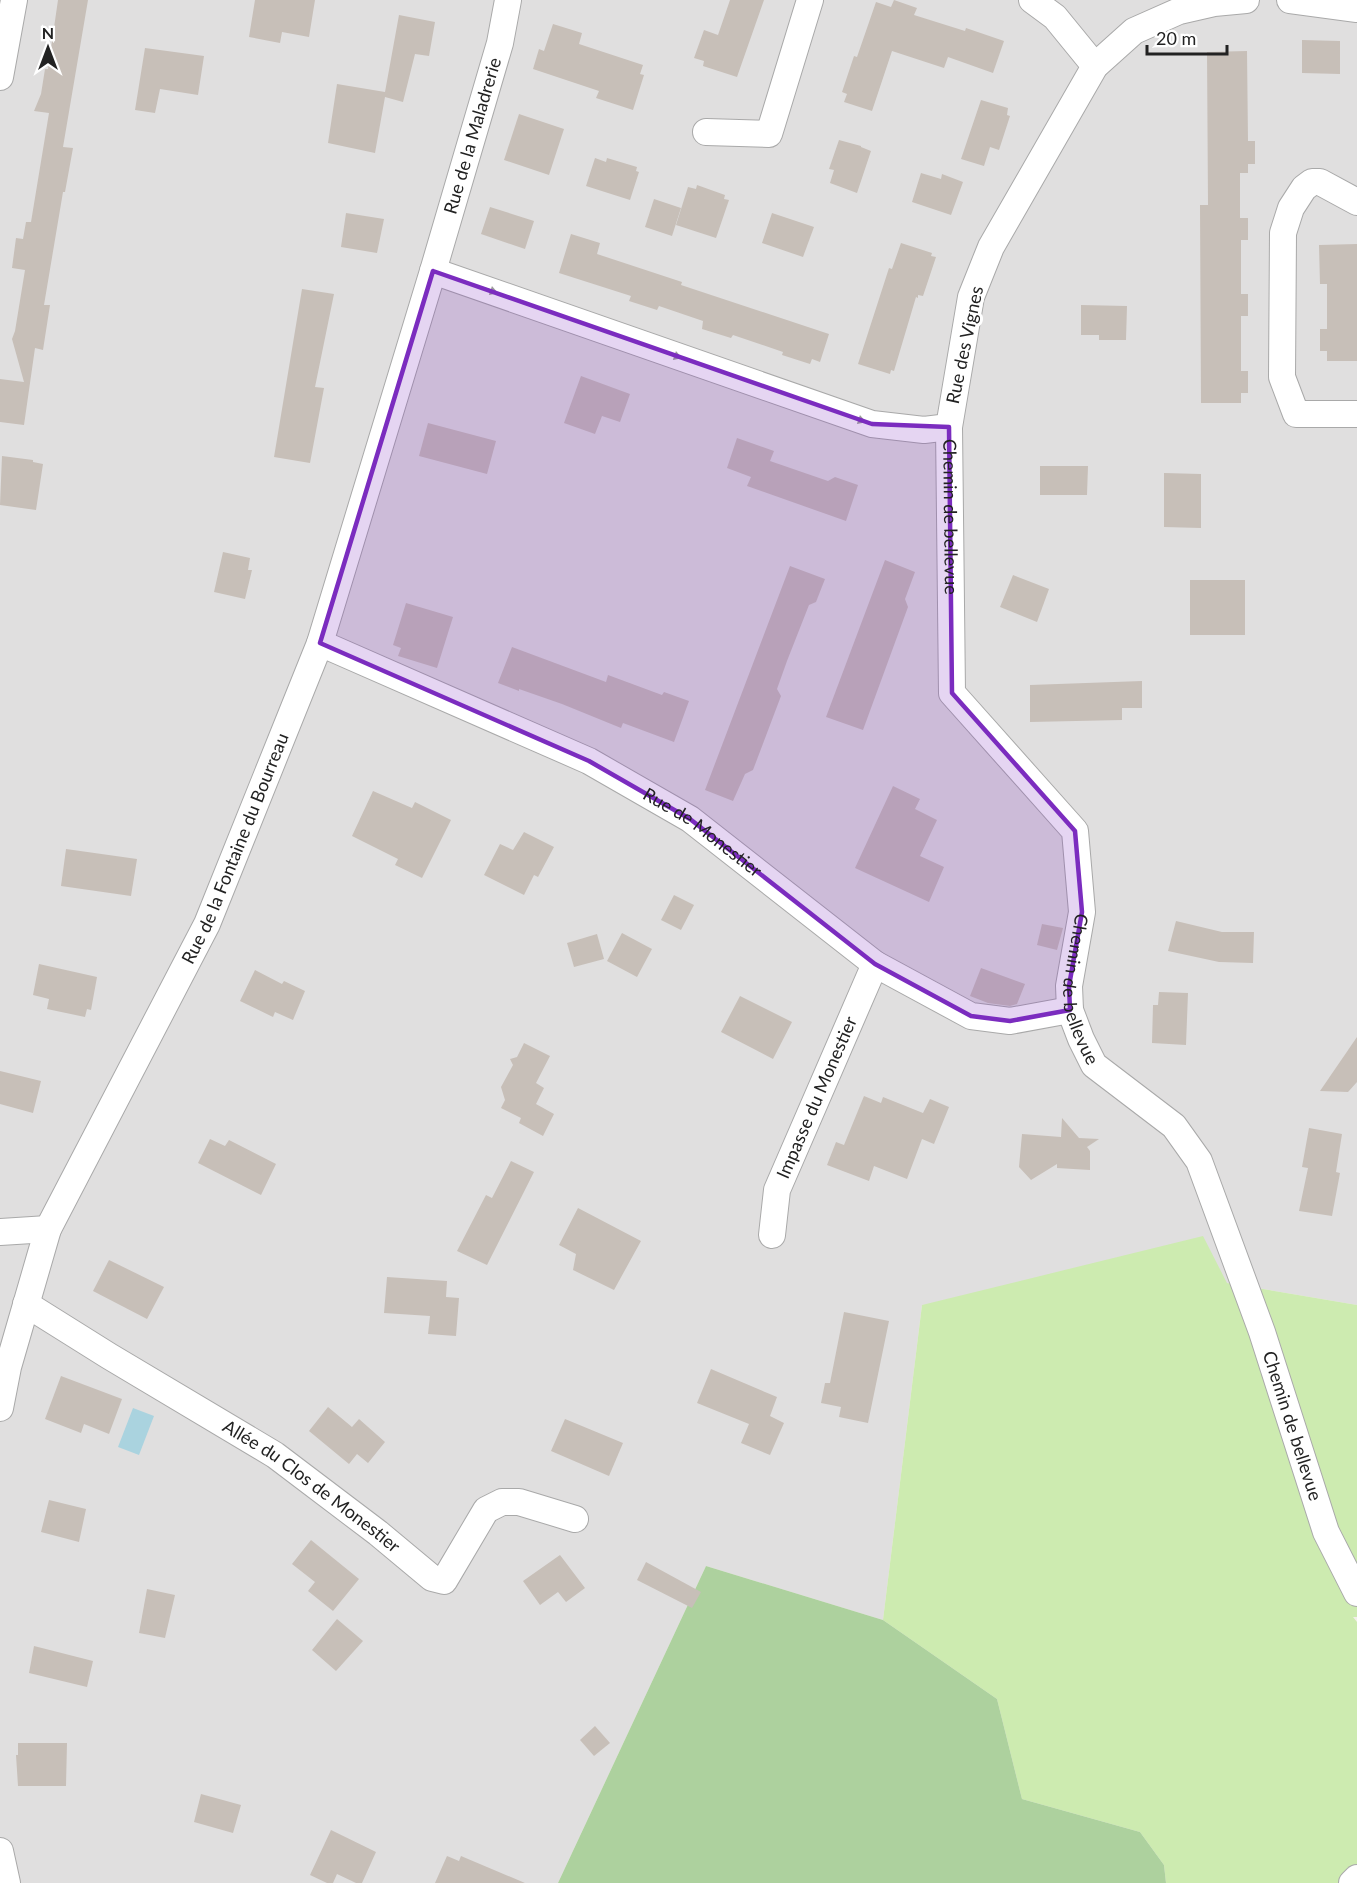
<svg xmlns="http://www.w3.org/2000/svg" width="1357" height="1883" viewBox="0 0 1357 1883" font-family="Lato,sans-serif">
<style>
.residential{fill:#e0dfdf}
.grass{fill:#cdebb0}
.forest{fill:#add19e}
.water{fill:#aad3df}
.building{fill:#c7bfb8}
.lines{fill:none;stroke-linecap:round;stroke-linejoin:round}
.minor-casing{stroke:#a9a9a9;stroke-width:28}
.minor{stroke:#fff;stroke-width:26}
.oneway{fill:#9c9c9c}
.marked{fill:#7b2cbf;fill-opacity:0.2;stroke:#7b2cbf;stroke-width:4.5;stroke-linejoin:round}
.labels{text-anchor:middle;stroke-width:6;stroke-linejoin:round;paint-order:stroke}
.street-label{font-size:18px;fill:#222;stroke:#fff}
</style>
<rect width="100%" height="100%" fill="#f2efe9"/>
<polygon class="residential" points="0,0 1357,0 1357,1305 1227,1283 922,1305 883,1620 706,1566 558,1883 0,1883"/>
<polygon class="grass" points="1203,1236 1227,1283 1357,1305 1357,1617 1353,1617 1357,1622 1357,1866 1338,1883 1166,1883 1164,1865 1140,1832 1022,1799 997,1699 883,1620 922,1305"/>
<polygon class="forest" points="706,1566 883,1620 997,1699 1022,1799 1140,1832 1164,1865 1166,1883 558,1883"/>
<polygon class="water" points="133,1408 154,1416 139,1455 118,1447"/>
<g class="building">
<polygon points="58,0 88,0 63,147 73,148 65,192 63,192 44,305 50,305 43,350 35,348 24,425 0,422 0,379 24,382 12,339 15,331 25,270 12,268 16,238 23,239 26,222 31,222 49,113 34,111 41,94 45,69 48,69"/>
<polygon points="255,0 315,0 309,37 282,32 280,43 249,37"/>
<polygon points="730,0 764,0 737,77 703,66 704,61 694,58 704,30 718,35"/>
<polygon points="894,0 917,8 914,15 965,31 966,28 1004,41 993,73 948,57 944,68 892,51 872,111 844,102 847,94 842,92 854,56 857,57 876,2 891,7"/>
<polygon points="399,15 435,22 429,56 415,54 403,102 385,97 375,153 328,143 337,84 385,92"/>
<polygon points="553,24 582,33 579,44 643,65 640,74 644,75 633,110 596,98 599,91 533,69 539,49 544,51"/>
<polygon points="1302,40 1340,41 1340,74 1302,73"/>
<polygon points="145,48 204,56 198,95 160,89 155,113 135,110"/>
<polygon points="1247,51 1248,141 1255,141 1255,164 1248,164 1248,173 1240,173 1240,218 1248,218 1248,240 1241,240 1241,294 1248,294 1248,316 1241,316 1241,371 1248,371 1248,393 1241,393 1241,403 1201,403 1200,205 1208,205 1207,52"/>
<polygon points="981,100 1008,108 1007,115 1010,116 999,150 990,147 984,166 961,159"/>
<polygon points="519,114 564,129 549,175 504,160"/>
<polygon points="839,140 861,146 861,147 871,151 857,193 830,183 834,170 829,169"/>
<polygon points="595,158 606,162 607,158 637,167 636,171 639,172 630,200 586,186"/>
<polygon points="921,173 941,179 942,174 963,182 951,215 912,202"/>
<polygon points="697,185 725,195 724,199 729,200 716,238 676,225 688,187 696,189"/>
<polygon points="654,199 681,208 672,236 645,227"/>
<polygon points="490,207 534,221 525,249 481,234"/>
<polygon points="346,213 384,219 377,253 341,247"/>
<polygon points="772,213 814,227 803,257 762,243"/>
<polygon points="571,234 600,243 597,254 682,282 681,285 829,334 820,362 812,359 810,364 782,355 783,352 733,335 731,338 702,329 703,321 659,306 657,310 629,301 631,296 559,273"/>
<polygon points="901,243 932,253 931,256 936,257 923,296 918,295 918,298 916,297 894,371 891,370 890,374 858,364 889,268 892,269"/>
<polygon points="1357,244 1357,361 1327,361 1327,351 1320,351 1320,329 1327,329 1327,284 1320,284 1319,245"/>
<polygon points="302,289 334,294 315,387 324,388 310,463 274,457"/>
<polygon points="1081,305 1127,306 1126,340 1099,340 1099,335 1081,335"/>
<polygon points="581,376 630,394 620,422 602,416 595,434 564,423"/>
<polygon points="428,423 496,441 487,474 419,456"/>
<polygon points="737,438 774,451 770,461 828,481 835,477 858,485 846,521 747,486 751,477 727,468"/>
<polygon points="2,456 33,460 33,462 43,464 36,510 0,505"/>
<polygon points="1040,466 1088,466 1087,495 1040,495"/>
<polygon points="1164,473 1201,474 1201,528 1164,527"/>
<polygon points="223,552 250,558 248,570 252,570 245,599 214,592"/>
<polygon points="885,560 915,572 905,599 908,607 863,730 826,717"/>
<polygon points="790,566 825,579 816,602 809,605 787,661 777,689 781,696 753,770 745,774 733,801 705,790"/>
<polygon points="1013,575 1049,589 1037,622 1000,607"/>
<rect x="1190" y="580" width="55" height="55"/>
<polygon points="406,603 453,617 437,668 398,656 401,648 393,645"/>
<polygon points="512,647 606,682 608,675 662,695 664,692 689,701 674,742 623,723 621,728 562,704 519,689 519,691 498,683"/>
<polygon points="1142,681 1142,708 1122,708 1122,720 1030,722 1030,685"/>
<polygon points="893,786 920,799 915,809 937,820 920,856 944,867 929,902 855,868"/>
<polygon points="373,791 412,808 415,802 451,820 422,878 395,865 398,859 352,836"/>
<polygon points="524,832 554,847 538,877 534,875 524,895 484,875 500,844 513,850"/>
<polygon points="66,849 137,859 131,896 61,886"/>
<polygon points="674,895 694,905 681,930 661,920"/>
<polygon points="1176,921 1222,932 1254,932 1253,963 1219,962 1168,951"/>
<polygon points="1042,924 1063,928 1057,950 1037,945"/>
<polygon points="622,933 652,949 637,977 607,961"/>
<polygon points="597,934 604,959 574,967 567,943"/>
<polygon points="39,964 97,977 91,1010 87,1009 85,1017 47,1009 49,999 33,995"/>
<polygon points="981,968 1025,984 1017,1004 1010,1006 988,1003 970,996"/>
<polygon points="255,970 282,984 284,981 305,991 293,1020 275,1012 273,1017 240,1001"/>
<polygon points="1159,992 1188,993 1186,1045 1152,1043 1153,1005 1158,1005"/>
<polygon points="740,996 792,1022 773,1059 721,1032"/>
<polygon points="1357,1037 1357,1082 1348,1092 1320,1091"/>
<polygon points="524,1043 550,1056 536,1083 544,1088 536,1104 554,1114 543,1136 519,1123 521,1118 501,1108 505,1100 501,1087 513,1065 510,1059 517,1057"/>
<polygon points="0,1071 41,1081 33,1113 0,1104"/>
<polygon points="864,1096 881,1103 883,1097 923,1113 930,1099 949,1107 934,1144 922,1139 907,1179 874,1166 869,1181 827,1165 836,1142 844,1145"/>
<polygon points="1062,1118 1079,1138 1099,1139 1087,1147 1090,1151 1090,1170 1057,1168 1057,1164 1031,1180 1019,1167 1022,1134 1061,1137"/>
<polygon points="1309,1128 1342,1134 1336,1172 1340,1173 1332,1216 1299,1211 1308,1168 1302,1167"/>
<polygon points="210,1139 225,1146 229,1140 276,1164 261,1195 198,1163"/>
<polygon points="511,1161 534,1172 487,1265 457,1251 486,1195 492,1198"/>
<polygon points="578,1208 641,1241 614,1290 573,1270 576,1254 559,1245"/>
<polygon points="109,1260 164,1287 147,1319 93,1291"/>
<polygon points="387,1277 447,1281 446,1297 459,1298 456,1336 428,1334 430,1316 384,1313"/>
<polygon points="844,1312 889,1321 868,1423 839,1417 841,1407 821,1403 825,1383 830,1383"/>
<polygon points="711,1369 777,1397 770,1416 784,1423 770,1455 741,1443 749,1424 697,1403"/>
<polygon points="61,1376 122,1399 109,1434 84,1424 81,1433 45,1419"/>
<polygon points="328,1407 352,1427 359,1419 385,1442 368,1463 357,1454 349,1464 309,1431"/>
<polygon points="565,1419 623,1443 609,1476 551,1451"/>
<polygon points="49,1500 86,1509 79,1542 41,1532"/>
<polygon points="311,1540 359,1579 333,1611 308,1591 315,1582 292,1564"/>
<polygon points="560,1555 585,1588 566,1602 558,1592 540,1605 523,1581"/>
<polygon points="646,1562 701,1592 692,1608 637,1580"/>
<polygon points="147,1589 175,1595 165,1638 139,1633"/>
<polygon points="337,1619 363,1641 336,1671 312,1650"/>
<polygon points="34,1646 93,1661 87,1687 29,1673"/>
<polygon points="595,1726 610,1743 594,1756 580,1740"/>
<polygon points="18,1743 67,1743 66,1786 18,1786 16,1755 18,1755"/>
<polygon points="201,1794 241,1805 233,1833 194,1822"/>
<polygon points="331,1830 376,1852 362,1883 356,1883 337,1874 333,1883 327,1883 310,1875"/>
<polygon points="447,1856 459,1861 461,1856 525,1883 435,1883"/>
</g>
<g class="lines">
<defs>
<g id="minor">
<polyline points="1032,0 1055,17 1095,66"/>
<path id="s1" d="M1246 0 1214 3 1179 11 1134 31 1095 66 991 247 971 297 949 427 952 693 1075 831 1082 912 1069 986 1070 1010 1081 1039 1094 1065 1174 1126 1199 1161 1262 1332 1326 1532 1357 1593"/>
<polyline points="1290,0 1357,9"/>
<polyline points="0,77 14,0"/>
<polyline points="706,132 769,134 810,0"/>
<polyline points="1357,202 1320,182 1312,182 1304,188 1291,208 1283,233 1282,377 1296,414 1357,414"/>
<polyline points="433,271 872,424 924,430 949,427"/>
<path id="s2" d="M320 643 589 761 690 819 875 964 971 1016 1010 1021 1070 1010"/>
<polyline points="0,1232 48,1229"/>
<path id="s3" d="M772 1235 777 1190 875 964"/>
<path id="s4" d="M26 1304 109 1356 275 1455 378 1533 432 1578 444 1581 486 1510 502 1502H519L575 1519"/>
<path id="s5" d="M0 1408 8 1367 48 1229 207 924 320 643 433 271 500 43 508 0"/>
<polyline points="0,1851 7,1883"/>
<polyline points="1352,1883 1357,1878"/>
</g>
</defs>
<use href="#minor" class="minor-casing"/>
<use href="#minor" class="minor"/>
</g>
<defs><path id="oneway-solid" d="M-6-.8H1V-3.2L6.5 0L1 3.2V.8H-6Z" transform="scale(1.5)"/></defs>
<g class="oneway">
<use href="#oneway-solid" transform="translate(489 290) rotate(19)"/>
<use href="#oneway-solid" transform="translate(673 355) rotate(19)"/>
<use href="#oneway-solid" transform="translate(857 419) rotate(19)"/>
</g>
<path class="marked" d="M433 271 872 424 949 427 952 693 1075 831 1082 912 1069 986 1070 1010 1010 1021 971 1016 875 964 690 819 589 761 320 643Z"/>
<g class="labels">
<g class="street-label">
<text dy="6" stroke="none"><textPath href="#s5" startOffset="1362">Rue de la Maladrerie</textPath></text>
<text transform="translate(965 345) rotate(-78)" y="6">Rue des Vignes</text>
<text dy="6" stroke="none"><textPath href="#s1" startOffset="654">Chemin de bellevue</textPath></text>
<text dy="6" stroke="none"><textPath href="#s2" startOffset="428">Rue de Monestier</textPath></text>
<text dy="6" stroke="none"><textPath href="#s5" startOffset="610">Rue de la Fontaine du Bourreau</textPath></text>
<text dy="6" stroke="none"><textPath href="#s1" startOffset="1176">Chemin de bellevue</textPath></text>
<text dy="6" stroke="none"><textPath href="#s3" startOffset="146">Impasse du Monestier</textPath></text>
<text dy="6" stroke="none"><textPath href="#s1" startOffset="1680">Chemin de bellevue</textPath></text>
<text dy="6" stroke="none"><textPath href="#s4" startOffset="339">Allée du Clos de Monestier</textPath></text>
</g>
</g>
<g transform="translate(48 48)" stroke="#ffffff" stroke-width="4.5" paint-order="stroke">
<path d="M0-4.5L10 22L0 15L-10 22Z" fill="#222222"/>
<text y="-9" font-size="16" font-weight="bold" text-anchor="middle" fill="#222222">N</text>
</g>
<path d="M1147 45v9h80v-9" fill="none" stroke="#222222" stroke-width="3"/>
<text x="1156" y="45" font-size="18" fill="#222222" stroke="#ffffff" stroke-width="4.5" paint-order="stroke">20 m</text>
</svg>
